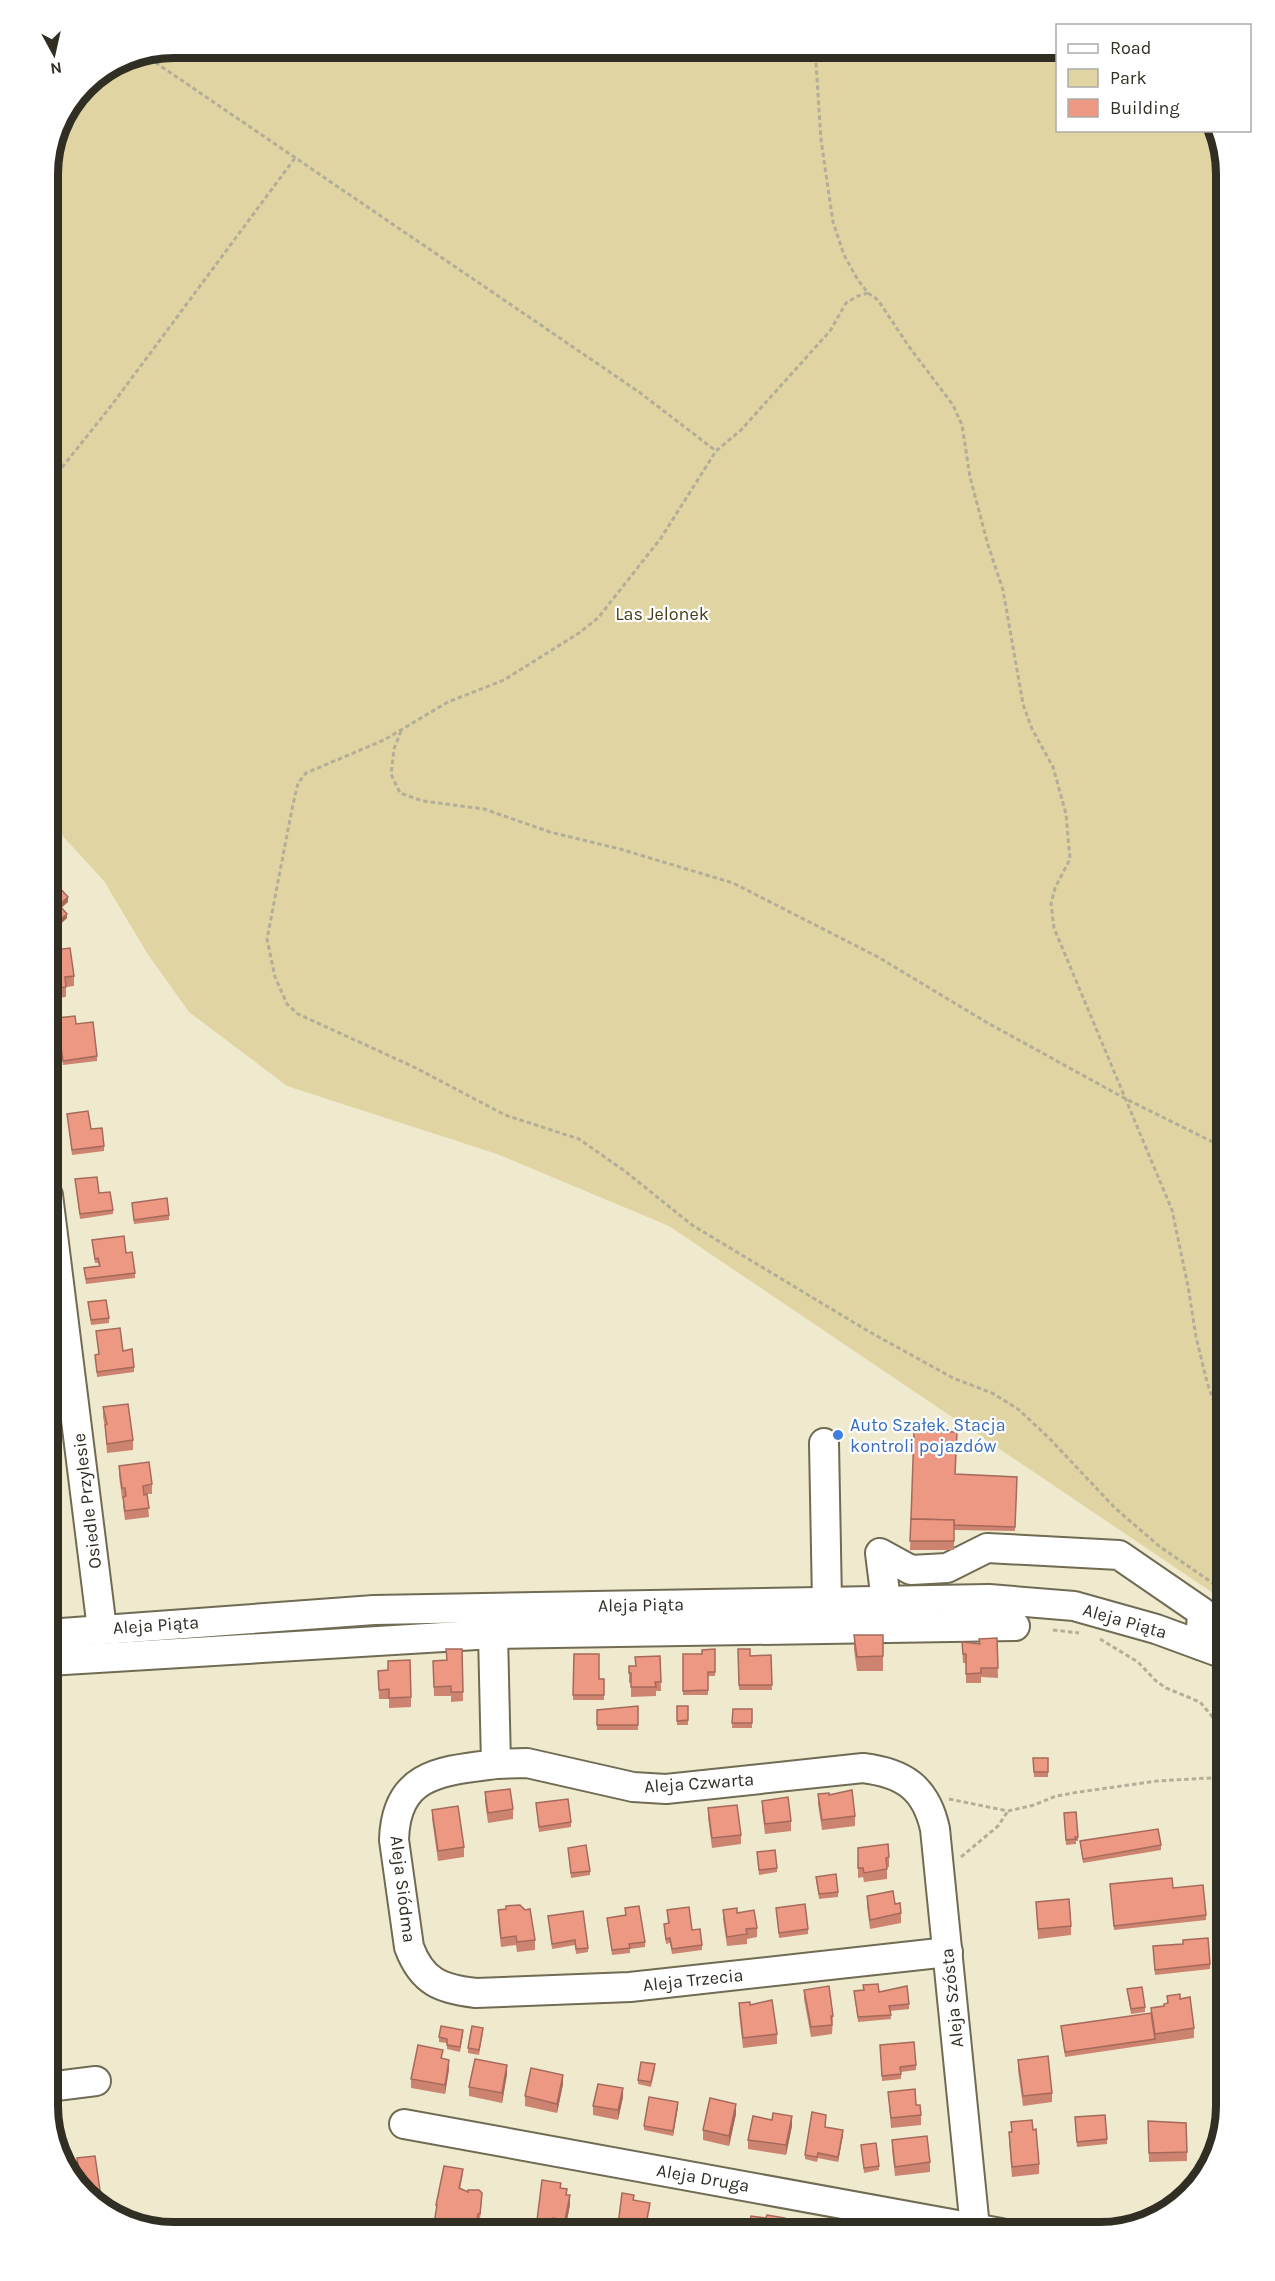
<svg xmlns="http://www.w3.org/2000/svg" width="1275" height="2281" viewBox="0 0 1275 2281" font-family="Karla,sans-serif">
<style>
.green{fill:#e0d4a2}
.lines{fill:none;stroke-linecap:round;stroke-linejoin:round}
.minor-casing{stroke:#706b53;stroke-width:32}
.path{stroke:#b3ae98;stroke-width:3;stroke-dasharray:4.5 3;stroke-linecap:butt}
.minor{stroke:#fff;stroke-width:28}
.wall{fill:#cc8370}
.shaded-wall{fill:#a66a5b}
.building{fill:#ed9882;stroke:#a66a5b;stroke-width:1.5}
.shop-dot{fill:#3f7fe0;stroke:#fff;stroke-width:2}
.labels{text-anchor:middle;stroke-width:4.5;stroke-linejoin:round;paint-order:stroke}
.park-label{font-size:18px;fill:#463e19;stroke:#fff}
.shop-label{font-size:18px;fill:#366cbe;stroke:#fff;text-anchor:start}
.street-label{font-size:18px;fill:#312e24;stroke:#fff}
.rim{fill:none;stroke:#312e24;stroke-width:8}
</style>
<rect width="100%" height="100%" fill="#efe9ce"/>
<polygon class="green" points="174,48 1057,48 1058,130 1218,131 1227,174 1227,1637 1220,1634 1222,1599 669,1226 497,1154 287,1086 189,1012 147,953 104,881 48,820 48,166 58,126 85,85 126,57"/>
<g class="lines">
<defs>
<g id="minor">
<polyline points="48,1195 102,1629"/>
<polyline points="824,1443 827,1602"/>
<polyline points="886,1620 886,1601 880,1553 911,1570 947,1568 987,1548 1119,1555 1202,1612 1200,1645"/>
<polyline points="48,1634 374,1610 989,1599 1074,1606 1156,1629 1227,1655"/>
<path d="M493 1634 496 1764C441 1771 396 1773 394 1840L409 1947C422 1982 441 1989 476 1993L630 1987 948 1952"/>
<polyline points="48,1661 493,1634 1015,1626"/>
<path d="M496 1764 527 1763 633 1787 666 1789 863 1768C904 1773 926 1788 935 1829L975 2228"/>
<polyline points="48,2087 96,2081"/>
<polyline points="404,2124 1001,2233"/>
</g>
</defs>
<use href="#minor" class="minor-casing"/>
<g class="path">
<polyline points="815,48 821,140 833,222 844,255 858,280 868,293 878,300 910,348 953,405 962,425 970,477 988,545 1003,590 1023,704 1032,729 1053,767 1066,814 1070,859 1055,888 1051,904 1054,928 1172,1210 1188,1286 1196,1337 1207,1382 1227,1440"/>
<polyline points="143,54 639,392 716,451"/>
<polyline points="868,293 858,296 846,303 830,331 741,430 716,451 661,538 598,618 579,633 504,680 448,702 384,740 306,773 298,783 292,809 267,939 275,977 287,1004 298,1014 416,1068 505,1115 579,1139 626,1172 692,1225 868,1331 953,1378 992,1393 1018,1409 1049,1438 1115,1508 1159,1546 1227,1593"/>
<polyline points="48,485 111,406 295,158"/>
<polyline points="401,731 394,749 391,774 400,793 423,801 484,809 550,832 620,849 733,883 878,957 986,1022 1126,1099 1227,1149"/>
<polyline points="1053,1630 1079,1633"/>
<polyline points="1100,1639 1138,1662 1156,1681 1166,1688 1200,1702 1221,1727 1227,1730"/>
<polyline points="949,1799 1008,1811 1034,1805 1056,1796 1079,1792 1157,1781 1227,1777"/>
<polyline points="961,1857 998,1826 1008,1811"/>
</g>
<use href="#minor" class="minor"/>
</g>
<g class="wall">
<polygon points="48,880 68,902 61,907 67,918 55,929 48,921"/>
<polygon points="48,951 74,976 74,986 66,987 66,997 48,999"/>
<polygon points="57,1018 76,1024 97,1056 97,1061 63,1065"/>
<polygon points="67,1114 91,1129 104,1146 104,1151 72,1155"/>
<polygon points="75,1179 113,1210 113,1214 80,1219"/>
<polygon points="132,1203 169,1215 169,1220 134,1224"/>
<polygon points="92,1240 126,1253 135,1273 135,1278 86,1284 84,1268 99,1266 98,1263 95,1263"/>
<polygon points="88,1302 109,1318 109,1323 91,1325"/>
<polygon points="96,1331 123,1351 134,1367 134,1372 97,1377 95,1355 99,1354"/>
<polygon points="103,1407 133,1440 133,1450 107,1453 105,1427 103,1417"/>
<polygon points="914,1431 956,1474 1017,1477 1015,1531 954,1530 954,1550 910,1550"/>
<polygon points="119,1466 152,1484 152,1494 147,1494 149,1517 125,1520 123,1506 123,1498 122,1498 119,1476"/>
<polygon points="854,1635 883,1635 883,1671 857,1671 854,1650"/>
<polygon points="997,1638 998,1678 981,1677 981,1683 966,1683 966,1663 963,1663 962,1642 980,1644"/>
<polygon points="462,1649 463,1701 451,1702 451,1696 434,1696 433,1661 446,1660"/>
<polygon points="715,1649 715,1676 708,1676 708,1695 683,1695 683,1654 702,1654"/>
<polygon points="738,1649 750,1656 771,1655 772,1690 739,1690"/>
<polygon points="574,1654 599,1679 604,1679 604,1700 573,1700"/>
<polygon points="660,1656 661,1691 656,1691 656,1696 631,1697 631,1683 629,1683 629,1666 635,1666"/>
<polygon points="388,1661 411,1697 411,1707 389,1708 389,1699 379,1699 378,1671 388,1670"/>
<polygon points="48,1679 52,1709 52,1719 48,1719"/>
<polygon points="638,1706 638,1730 597,1730 597,1710"/>
<rect x="677" y="1706" width="11" height="19"/>
<polygon points="733,1709 752,1709 752,1728 732,1728"/>
<polygon points="1033,1758 1048,1758 1048,1777 1034,1777"/>
<polygon points="485,1792 513,1809 513,1819 488,1823 485,1802"/>
<polygon points="818,1794 829,1795 855,1816 855,1826 822,1830 818,1804"/>
<polygon points="762,1801 791,1821 791,1831 765,1834 762,1810"/>
<polygon points="536,1803 571,1822 571,1827 539,1832"/>
<polygon points="708,1808 741,1835 741,1844 712,1848 708,1818"/>
<polygon points="432,1810 464,1847 464,1857 438,1861 432,1819"/>
<polygon points="1064,1818 1078,1837 1078,1841 1076,1841 1076,1844 1066,1845"/>
<polygon points="1080,1841 1161,1845 1161,1850 1083,1863"/>
<polygon points="568,1848 590,1871 590,1875 571,1878"/>
<polygon points="858,1848 889,1857 889,1867 887,1867 887,1879 864,1882 863,1877 858,1878"/>
<polygon points="757,1852 777,1868 777,1872 759,1875"/>
<polygon points="816,1877 838,1892 838,1897 819,1899"/>
<polygon points="1110,1884 1173,1888 1206,1915 1206,1920 1114,1930"/>
<polygon points="867,1896 895,1904 901,1913 901,1923 870,1929 867,1906"/>
<polygon points="1036,1902 1071,1926 1071,1935 1038,1939"/>
<polygon points="625,1908 645,1942 645,1947 630,1949 630,1953 612,1955 607,1918 625,1915"/>
<polygon points="776,1908 808,1929 808,1934 779,1938"/>
<polygon points="498,1910 535,1940 535,1950 517,1952 516,1945 501,1947 498,1920"/>
<polygon points="667,1910 692,1930 702,1945 702,1950 672,1954 670,1943 666,1944 664,1929 664,1924 668,1923"/>
<polygon points="723,1910 737,1913 757,1928 757,1937 747,1939 747,1944 727,1946 723,1919"/>
<polygon points="548,1916 588,1948 588,1952 576,1954 575,1945 552,1949"/>
<polygon points="1153,1951 1210,1964 1210,1969 1155,1975"/>
<polygon points="1127,1989 1145,2007 1145,2012 1131,2014"/>
<polygon points="804,1990 833,2016 832,2034 811,2037 804,1999"/>
<polygon points="854,1991 879,1992 909,2004 909,2009 890,2011 891,2019 858,2022"/>
<polygon points="1167,1996 1180,1999 1194,2028 1194,2038 1065,2057 1061,2026 1151,2013 1151,2008 1164,2006 1167,2003"/>
<polygon points="739,2003 750,2005 777,2034 777,2044 743,2048 739,2013"/>
<polygon points="48,2016 55,2035 55,2044 48,2045"/>
<polygon points="483,2033 479,2055 468,2053 468,2048"/>
<polygon points="463,2035 460,2052 447,2049 447,2043 439,2042 439,2037"/>
<polygon points="880,2045 916,2065 916,2070 901,2072 901,2079 882,2081"/>
<polygon points="443,2058 449,2069 445,2094 411,2088 411,2079"/>
<polygon points="1018,2060 1052,2093 1052,2102 1023,2106 1018,2070"/>
<polygon points="655,2069 651,2087 638,2084 638,2080"/>
<polygon points="507,2074 502,2103 469,2096 469,2087"/>
<polygon points="563,2084 557,2113 525,2106 525,2096"/>
<polygon points="888,2092 916,2105 921,2115 921,2125 891,2128"/>
<polygon points="623,2097 618,2120 593,2115 593,2106"/>
<polygon points="678,2107 673,2136 644,2130 644,2126"/>
<polygon points="736,2114 729,2146 703,2140 703,2130"/>
<polygon points="826,2120 825,2127 843,2135 838,2162 818,2158 817,2162 805,2159 805,2155"/>
<polygon points="1148,2121 1186,2123 1187,2161 1149,2162"/>
<polygon points="1011,2122 1033,2130 1039,2164 1039,2174 1012,2177 1009,2142 1009,2132 1011,2132"/>
<polygon points="1075,2122 1107,2139 1107,2144 1077,2147"/>
<polygon points="792,2126 786,2155 748,2149 748,2140"/>
<polygon points="892,2140 930,2162 930,2172 895,2176 892,2150"/>
<polygon points="861,2145 879,2166 879,2170 864,2173"/>
<polygon points="77,2158 101,2197 101,2201 96,2202 68,2167 77,2166"/>
<polygon points="463,2174 460,2189 482,2198 480,2219 478,2219 476,2231 465,2229 465,2233 437,2232 434,2229 437,2210 436,2209 436,2205"/>
<polygon points="561,2188 567,2195 570,2205 565,2230 553,2228 552,2232 537,2229 537,2220"/>
</g>
<g class="shaded-wall">
<polygon points="68,897 68,902 59,910 59,905"/>
<polygon points="67,914 67,918 55,929 55,924"/>
<polygon points="449,2060 449,2069 445,2094 445,2085"/>
<polygon points="507,2065 507,2074 502,2103 502,2093"/>
<polygon points="563,2075 563,2084 557,2113 557,2104"/>
<polygon points="623,2088 623,2097 618,2120 618,2110"/>
<polygon points="678,2102 678,2107 673,2136 673,2131"/>
<polygon points="736,2104 736,2114 729,2146 729,2136"/>
<polygon points="792,2116 792,2126 786,2155 786,2145"/>
<polygon points="843,2130 843,2135 838,2162 838,2157"/>
<polygon points="570,2195 570,2205 565,2230 565,2220"/>
<polygon points="785,2218 784,2233 782,2233"/>
</g>
<g class="building">
<polygon points="48,880 49,880 55,887 57,885 68,897 59,905 67,914 55,924 48,917"/>
<polygon points="70,948 74,976 65,977 66,987 48,990 48,951"/>
<polygon points="75,1016 76,1024 93,1022 97,1056 63,1061 57,1018"/>
<polygon points="88,1111 91,1129 102,1128 104,1146 72,1150 67,1114"/>
<polygon points="97,1177 99,1193 110,1192 113,1210 80,1214 75,1179"/>
<polygon points="167,1198 169,1215 134,1220 132,1203"/>
<polygon points="124,1236 126,1253 132,1252 135,1273 86,1279 84,1268 100,1266 98,1258 95,1259 92,1240"/>
<polygon points="106,1300 109,1318 91,1320 88,1302"/>
<polygon points="120,1328 123,1351 132,1349 134,1367 97,1372 95,1355 99,1354 96,1331"/>
<polygon points="128,1404 133,1440 107,1444 105,1425 107,1424 103,1407"/>
<polygon points="914,1431 957,1432 955,1474 1017,1477 1015,1527 954,1525 954,1520 911,1519"/>
<polygon points="149,1462 152,1484 143,1486 144,1495 147,1494 149,1508 125,1511 123,1497 126,1496 125,1488 122,1488 119,1466"/>
<polygon points="911,1519 954,1520 954,1541 910,1541"/>
<polygon points="854,1635 883,1635 883,1656 857,1657"/>
<polygon points="997,1638 998,1668 981,1668 981,1673 966,1674 966,1654 963,1654 962,1642 980,1644 979,1639"/>
<polygon points="446,1649 462,1649 463,1692 451,1692 451,1686 434,1687 433,1661 447,1660"/>
<polygon points="715,1649 715,1672 708,1672 708,1690 683,1691 683,1654 702,1654 702,1650"/>
<polygon points="738,1649 750,1649 750,1656 771,1655 772,1685 739,1685"/>
<polygon points="574,1654 599,1654 599,1679 604,1679 604,1695 573,1695"/>
<polygon points="660,1656 661,1682 655,1682 656,1687 631,1687 631,1673 629,1673 629,1666 636,1666 635,1657"/>
<polygon points="410,1660 411,1697 389,1698 389,1689 379,1690 378,1671 388,1670 388,1661"/>
<polygon points="48,1679 49,1679 52,1709 48,1709"/>
<polygon points="638,1706 638,1725 597,1725 597,1710"/>
<polygon points="677,1706 688,1706 688,1720 677,1721"/>
<polygon points="733,1709 752,1709 752,1723 732,1723"/>
<polygon points="1033,1758 1048,1758 1048,1772 1034,1772"/>
<polygon points="510,1789 513,1809 488,1813 485,1792"/>
<polygon points="852,1790 855,1816 822,1820 818,1794 829,1793 829,1795"/>
<polygon points="788,1797 791,1821 765,1824 762,1801"/>
<polygon points="568,1799 571,1822 539,1827 536,1803"/>
<polygon points="737,1805 741,1835 712,1838 708,1808"/>
<polygon points="458,1806 464,1847 438,1851 432,1810"/>
<polygon points="1076,1812 1078,1837 1075,1837 1076,1839 1066,1840 1064,1813"/>
<polygon points="1158,1829 1161,1845 1083,1859 1080,1841"/>
<polygon points="888,1844 889,1857 886,1858 887,1869 864,1873 863,1868 858,1868 858,1848"/>
<polygon points="586,1845 590,1871 571,1873 568,1848"/>
<polygon points="775,1850 777,1868 759,1870 757,1852"/>
<polygon points="836,1874 838,1892 819,1894 816,1877"/>
<polygon points="1172,1878 1173,1888 1203,1885 1206,1915 1114,1926 1110,1884"/>
<polygon points="893,1891 895,1904 900,1903 901,1913 870,1920 867,1896"/>
<polygon points="1069,1899 1071,1926 1038,1929 1036,1902"/>
<polygon points="805,1904 808,1929 779,1933 776,1908"/>
<polygon points="520,1905 525,1910 530,1909 535,1940 517,1942 516,1936 501,1938 498,1910 506,1909 506,1906"/>
<polygon points="639,1906 645,1942 629,1944 630,1948 612,1950 607,1918 626,1915 625,1908"/>
<polygon points="689,1907 692,1930 700,1929 702,1945 672,1949 670,1938 666,1939 664,1924 669,1923 667,1910"/>
<polygon points="737,1908 737,1913 754,1910 757,1928 746,1929 747,1934 727,1937 723,1910"/>
<polygon points="583,1911 588,1948 576,1949 575,1940 552,1944 548,1916"/>
<polygon points="1208,1938 1210,1964 1155,1970 1153,1946 1183,1944 1183,1940"/>
<polygon points="878,1984 879,1992 907,1986 909,2004 889,2006 891,2015 858,2017 854,1991 864,1990 863,1985"/>
<polygon points="829,1986 833,2016 831,2016 832,2025 811,2027 804,1990"/>
<polygon points="1142,1987 1145,2007 1131,2009 1127,1989"/>
<polygon points="1180,1994 1180,1999 1190,1997 1194,2028 1155,2034 1151,2008 1164,2006 1164,2004 1168,2003 1167,1996"/>
<polygon points="772,2000 777,2034 743,2038 739,2003 750,2002 750,2005"/>
<polygon points="1151,2013 1155,2039 1065,2052 1061,2026"/>
<polygon points="52,2015 55,2035 48,2036 48,2016"/>
<polygon points="441,2026 463,2030 460,2047 447,2045 447,2039 439,2037"/>
<polygon points="472,2026 483,2028 479,2050 468,2048"/>
<polygon points="914,2042 916,2065 900,2067 901,2074 882,2076 880,2045"/>
<polygon points="418,2045 443,2050 441,2058 449,2060 445,2085 411,2079"/>
<polygon points="1048,2056 1052,2093 1023,2096 1018,2060"/>
<polygon points="475,2059 507,2065 502,2093 469,2087"/>
<polygon points="641,2062 655,2064 651,2082 638,2080"/>
<polygon points="531,2068 563,2075 557,2104 525,2096"/>
<polygon points="598,2084 623,2088 618,2110 593,2106"/>
<polygon points="915,2089 916,2105 920,2105 921,2115 891,2118 888,2092"/>
<polygon points="649,2097 678,2102 673,2131 644,2126"/>
<polygon points="710,2098 736,2104 729,2136 703,2130"/>
<polygon points="812,2112 826,2115 825,2127 843,2130 838,2157 818,2153 817,2157 805,2155"/>
<polygon points="773,2113 792,2116 786,2145 748,2140 753,2116 772,2120"/>
<polygon points="1105,2115 1107,2139 1077,2142 1075,2117"/>
<polygon points="1032,2120 1033,2130 1036,2129 1039,2164 1012,2167 1009,2132 1012,2132 1011,2122"/>
<polygon points="1148,2121 1186,2123 1187,2152 1149,2153"/>
<polygon points="927,2136 930,2162 895,2167 892,2140"/>
<polygon points="876,2143 879,2166 864,2168 861,2145"/>
<polygon points="95,2156 101,2197 93,2198 68,2167 78,2166 77,2158"/>
<polygon points="66,2160 68,2167 62,2161"/>
<polygon points="444,2166 463,2169 459,2188 468,2192 468,2190 479,2190 482,2193 480,2214 478,2214 476,2226 465,2224 464,2232 451,2228 437,2227 434,2224 437,2205 436,2205"/>
<polygon points="542,2180 561,2183 560,2188 567,2189 566,2195 570,2195 565,2220 553,2218 552,2222 537,2220"/>
<polygon points="622,2193 634,2195 633,2200 650,2203 647,2219 668,2223 666,2233 617,2233"/>
<polygon points="767,2215 785,2218 782,2233 748,2233 751,2216 766,2218"/>
<polygon points="818,2230 832,2233 818,2233"/>
<polygon points="836,2230 853,2233 835,2233"/>
</g>
<circle class="shop-dot" cx="838" cy="1435" r="6"/>
<g class="labels">
<g class="park-label">
<text x="662" y="620">Las Jelonek</text>
</g>
<g class="shop-label">
<text x="850" y="1431">Auto Szałek. Stacja<tspan x="850" dy="21">kontroli pojazdów</tspan></text>
</g>
<g class="street-label">
<text transform="translate(87 1501) rotate(-97)" y="6">Osiedle Przylesie</text>
<text transform="translate(641 1605) rotate(-1)" y="6">Aleja Piąta</text>
<text transform="translate(1125 1621) rotate(16)" y="6">Aleja Piąta</text>
<text transform="translate(156 1625) rotate(-4)" y="6">Aleja Piąta</text>
<text transform="translate(699 1783) rotate(-4)" y="6">Aleja Czwarta</text>
<text transform="translate(403 1889) rotate(83)" y="6">Aleja Siódma</text>
<text transform="translate(693 1980) rotate(-6)" y="6">Aleja Trzecia</text>
<text transform="translate(952 1998) rotate(-96)" y="6">Aleja Szósta</text>
<text transform="translate(703 2178) rotate(10)" y="6">Aleja Druga</text>
</g>
</g>
<path d="M0 0H1275V2281H0ZM174 58H1100A116 116 0 0 1 1216 174V2106A116 116 0 0 1 1100 2222H174A116 116 0 0 1 58 2106V174A116 116 0 0 1 174 58Z" fill="#fff" fill-rule="evenodd"/>
<path class="rim" d="M174 58H1100A116 116 0 0 1 1216 174V2106A116 116 0 0 1 1100 2222H174A116 116 0 0 1 58 2106V174A116 116 0 0 1 174 58Z"/>
<rect x="1056" y="24" width="195" height="108" fill="#ffffff" stroke="#adaba7" stroke-width="1.5"/>
<rect x="1068" y="44" width="30" height="9" fill="#ffffff" stroke="#adaba7" stroke-width="1.5"/>
<text x="1110" y="54" font-size="18" fill="#312e24">Road</text>
<rect x="1068" y="69" width="30" height="18" fill="#e0d4a2" stroke="#adaba7" stroke-width="1.5"/>
<text x="1110" y="84" font-size="18" fill="#312e24">Park</text>
<rect x="1068" y="99" width="30" height="18" fill="#ed9882" stroke="#adaba7" stroke-width="1.5"/>
<text x="1110" y="114" font-size="18" fill="#312e24">Building</text>
<g transform="translate(54 54) rotate(172)" stroke="#ffffff" stroke-width="4.5" paint-order="stroke">
<path d="M0-4.5L10 22L0 15L-10 22Z" fill="#312e24"/>
<text y="-9" font-size="16" font-weight="bold" text-anchor="middle" fill="#312e24">N</text>
</g>
</svg>
